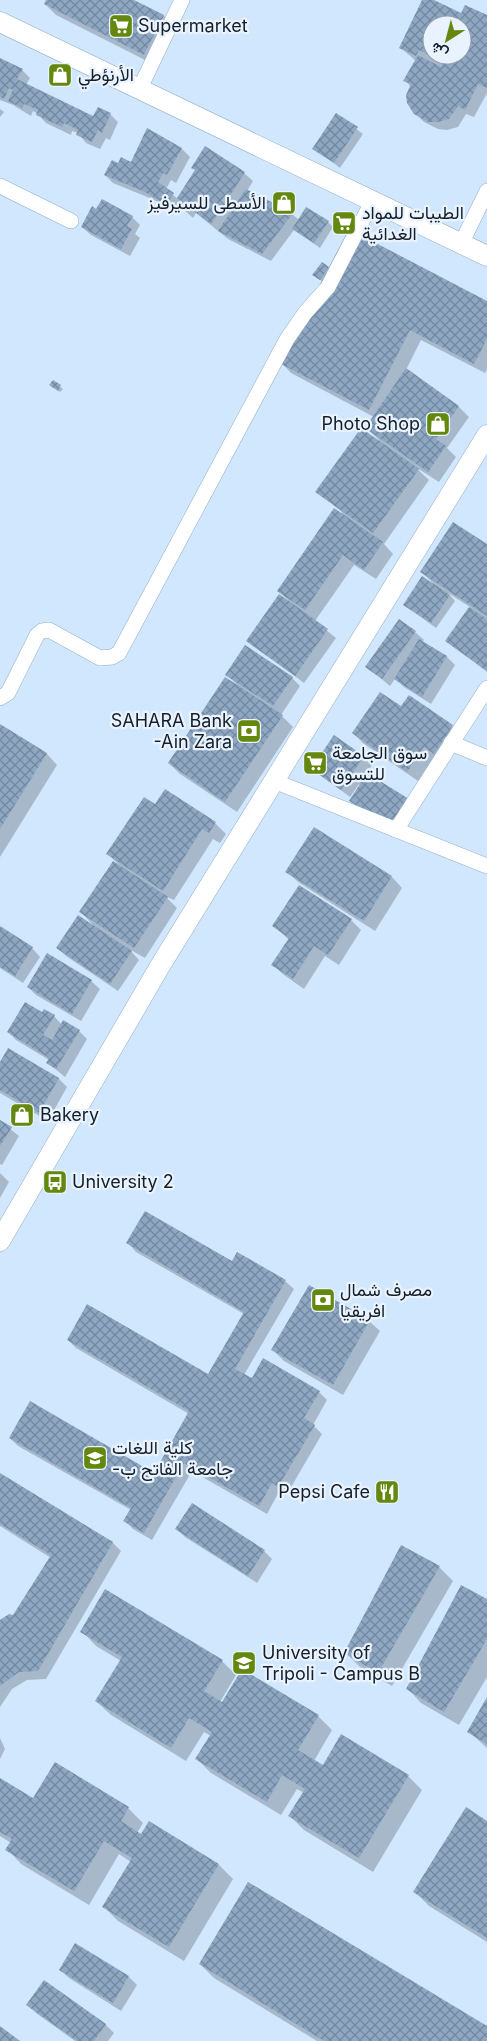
<svg xmlns="http://www.w3.org/2000/svg" width="487" height="2041" viewBox="0 0 487 2041" font-family="Inter,Vazirmatn,sans-serif">
<style>
.shadow{fill:#0003;fill-rule:evenodd}
.building{fill:url(#building-cross-hatch)}
.lines{fill:none;stroke-linecap:round;stroke-linejoin:round}
.street-casing{stroke:#94afc9;stroke-width:16}
.secondary-casing{stroke:#94afc9;stroke-width:21}
.street{stroke:#fff;stroke-width:15}
.secondary{stroke:#fff;stroke-width:20}
.labels{text-anchor:middle;stroke-width:4.5;stroke-linejoin:round;paint-order:stroke}
.poi-label{font-size:18px;fill:#151f29;stroke:#e8f3ff;text-anchor:start}
</style>
<defs>
<pattern id="building-cross-hatch" width="8" height="8" patternUnits="userSpaceOnUse" patternTransform="scale(1.25)"><rect width="8" height="8" fill="#8ea8c3"/><path d="M0 0l8 8M0 8l8-8" fill="none" stroke="#73889e"/></pattern>
</defs>
<rect width="100%" height="100%" fill="#d1e7fe"/>
<g class="shadow">
<polygon points="47,0 131,0 164,16 174,27 155,65 56,15 45,4"/>
<path d="M423 0H431L462 15 487 17V93L474 117 466 114 458 127 447 130 438 129 424 122 415 113 411 87 405 80 416 61 401 48ZM432 25H462V55H432Z"/>
<polygon points="0,60 22,70 30,78 26,85 94,118 110,114 118,122 110,140 106,138 100,149 86,143 78,133 72,131 71,135 46,123 38,114 33,111 31,116 13,105 0,100"/>
<polygon points="0,109 4,112 0,117"/>
<polygon points="336,114 363,134 340,168 314,148"/>
<path d="M147 130 182 149 190 157 176 183 171 180 166 189 178 199 196 171 206 148 244 173 253 181 247 191 292 214 299 220 328 222 333 227 320 248 294 230 271 261 228 239 196 213 193 218 180 206 176 212 152 199 113 183 105 175 118 164 131 163ZM235 200 239 203 232 213 229 210Z"/>
<polygon points="97,210 132,217 140,225 135,234 140,238 130,256 91,235 82,227"/>
<polygon points="322,263 329,269 487,303 487,369 485,373 421,340 406,370 459,407 469,417 447,448 456,457 439,482 414,466 429,480 384,544 393,554 376,579 354,565 315,621 336,638 304,683 248,641 288,600 278,591 342,512 317,491 379,440 367,428 374,417 291,373 281,362 323,282 316,277"/>
<polygon points="53,381 63,389 60,392 53,387"/>
<polygon points="487,545 487,618 485,620 487,621 487,672 446,641 470,607 448,593 455,601 436,628 404,605 433,583 422,572"/>
<polygon points="400,621 415,632 424,640 422,642 447,657 455,665 431,704 404,687 395,679 390,686 366,666"/>
<polygon points="227,674 292,678 300,686 281,715 293,727 237,812 180,774 169,763 236,684"/>
<polygon points="409,697 452,726 463,737 435,757 418,781 364,744 353,733 401,708"/>
<polygon points="0,725 47,754 57,765 0,857"/>
<polygon points="363,757 372,765 366,774 408,800 359,809 351,801 360,785 359,784 350,797 312,769"/>
<polygon points="156,806 215,823 226,834 220,843 213,839 174,900 165,896 177,908 145,958 129,949 139,960 118,991 66,956 58,948 92,924 81,912 120,866 108,854"/>
<polygon points="314,828 392,877 402,888 375,931 298,882 287,871"/>
<polygon points="351,920 361,930 339,965 325,956 304,989 284,975 273,965 289,940 274,926"/>
<polygon points="0,928 32,948 40,957 23,983 0,968"/>
<polygon points="91,981 100,989 81,1021 36,995 28,987"/>
<polygon points="42,1013 54,1016 62,1025 79,1031 87,1039 65,1077 48,1063 49,1060 16,1040 8,1032"/>
<polygon points="8,1050 59,1079 67,1087 48,1121 0,1093 0,1065"/>
<polygon points="0,1121 19,1136 2,1165 0,1164"/>
<polygon points="0,1173 9,1182 0,1198"/>
<polygon points="128,1243 233,1263 285,1281 294,1289 244,1375 252,1380 319,1392 327,1400 313,1425 322,1434 287,1494 280,1490 267,1514 192,1471 152,1540 133,1529 125,1521 131,1510 18,1446 10,1438 154,1474 189,1414 76,1348 68,1340 209,1376 244,1314 136,1252"/>
<polygon points="369,1321 380,1331 343,1395 284,1361 273,1350"/>
<polygon points="0,1475 113,1543 121,1551 46,1679 27,1680 12,1689 0,1707 0,1623 14,1616 51,1558 0,1526"/>
<polygon points="177,1529 264,1551 272,1559 257,1583 185,1537"/>
<polygon points="439,1567 453,1581 392,1686 360,1667 346,1653"/>
<polygon points="487,1600 487,1677 459,1725 421,1703 407,1688"/>
<polygon points="82,1631 222,1661 236,1675 220,1702 318,1716 332,1730 314,1761 323,1766 408,1776 422,1790 373,1872 304,1830 290,1816 304,1793 297,1789 281,1815 211,1773 197,1759 211,1736 204,1732 186,1761 111,1715 96,1701 121,1661 96,1646"/>
<polygon points="487,1699 487,1748 468,1731"/>
<polygon points="0,1738 5,1749 0,1759"/>
<polygon points="55,1764 128,1808 143,1823 137,1833 142,1836 150,1823 219,1865 233,1879 184,1961 118,1921 104,1907 131,1862 119,1854 89,1905 21,1864 7,1849 11,1843 0,1836 0,1780 34,1800"/>
<polygon points="487,1822 487,1942 429,1906 414,1891"/>
<polygon points="200,1964 487,2028 487,2041 317,2041 214,1978"/>
<polygon points="60,1970 129,1977 137,1985 121,2011 69,1978"/>
<polygon points="45,1982 106,2025 114,2033 108,2041 75,2041 36,2013 28,2005"/>
</g>
<g class="building">
<polygon points="46,0 134,0 164,15 144,55 44,4"/>
<polygon points="422,0 434,0 461,13 465,5 487,15 487,88 478,84 465,110 458,106 449,119 438,122 428,122 414,114 407,103 406,95 411,84 403,81 418,55 441,67 445,55 462,55 462,25 432,25 431,56 419,50 416,56 399,48"/>
<polygon points="0,58 23,69 17,79 93,116 98,107 111,113 102,133 98,130 92,142 76,135 78,130 64,123 62,127 36,115 38,110 24,104 22,108 8,101 13,90 9,88 4,99 0,97"/>
<polygon points="336,113 358,127 334,163 312,149"/>
<polygon points="147,128 182,148 167,175 163,173 158,182 174,193 167,205 143,191 104,175 112,160 118,163 121,157 131,162"/>
<polygon points="205,146 245,172 230,196 227,193 221,201 225,204 211,224 187,206 184,210 179,207 182,201 177,198 195,170 191,168"/>
<polygon points="246,189 293,213 262,254 218,231"/>
<polygon points="102,199 133,216 127,226 132,229 121,249 81,227 92,206 96,209"/>
<polygon points="306,207 329,221 314,243 292,229"/>
<polygon points="349,229 487,301 487,339 474,364 410,330 369,410 279,363"/>
<polygon points="322,262 329,267 320,280 312,275"/>
<polygon points="406,368 459,406 436,439 446,446 428,472 365,428"/>
<polygon points="53,380 61,385 58,391 49,385"/>
<polygon points="361,428 419,469 373,533 315,492"/>
<polygon points="334,508 383,542 364,570 343,555 305,610 277,591"/>
<polygon points="453,522 487,544 487,616 420,572"/>
<polygon points="422,576 450,595 431,623 403,605"/>
<polygon points="279,594 328,629 295,676 246,641"/>
<polygon points="469,607 487,619 487,671 445,641"/>
<polygon points="399,619 416,631 382,679 365,667"/>
<polygon points="419,639 447,656 422,697 394,679"/>
<polygon points="245,645 293,677 273,706 225,675"/>
<polygon points="225,677 283,715 225,802 168,763"/>
<polygon points="380,692 401,706 409,695 453,725 434,754 424,747 407,772 352,733"/>
<polygon points="0,724 47,753 0,829"/>
<polygon points="334,735 364,756 341,790 311,769"/>
<polygon points="367,773 409,799 392,827 349,801"/>
<polygon points="165,789 216,822 209,833 202,829 163,891 106,854 144,797 155,804"/>
<polygon points="314,827 392,876 364,921 285,872"/>
<polygon points="113,861 168,897 134,948 79,912"/>
<polygon points="299,885 352,919 328,955 314,946 293,979 271,965 289,938 272,926"/>
<polygon points="78,915 132,951 110,984 56,948"/>
<polygon points="0,926 33,947 15,976 0,967"/>
<polygon points="47,953 92,980 72,1014 27,987"/>
<polygon points="25,1002 42,1012 44,1009 55,1015 43,1035 52,1040 63,1020 80,1030 56,1069 46,1063 49,1058 7,1032"/>
<polygon points="8,1048 59,1078 39,1113 0,1090 0,1062"/>
<polygon points="0,1120 12,1127 0,1146"/>
<polygon points="145,1211 232,1261 237,1252 286,1280 235,1369 252,1378 263,1358 320,1391 304,1418 315,1425 278,1487 272,1483 259,1506 184,1463 144,1533 123,1521 131,1508 9,1438 30,1401 154,1473 189,1411 67,1340 87,1304 208,1374 244,1312 126,1243"/>
<polygon points="309,1285 370,1320 333,1385 271,1350"/>
<polygon points="0,1473 113,1542 38,1671 19,1672 0,1686 0,1620 9,1614 13,1615 51,1555 0,1524"/>
<polygon points="192,1503 265,1550 248,1576 175,1529"/>
<polygon points="401,1545 440,1566 378,1673 344,1653"/>
<polygon points="461,1585 487,1599 487,1639 444,1712 406,1689"/>
<polygon points="105,1589 223,1660 204,1691 222,1702 242,1669 319,1715 298,1750 323,1765 341,1734 409,1775 359,1858 288,1816 305,1789 282,1775 267,1802 195,1759 212,1732 189,1718 171,1748 95,1701 122,1657 80,1632"/>
<polygon points="487,1697 487,1744 467,1732"/>
<polygon points="55,1762 129,1807 121,1821 141,1834 149,1821 219,1864 169,1947 102,1907 132,1858 104,1841 74,1891 5,1850 12,1839 0,1832 0,1778 33,1798"/>
<polygon points="466,1807 487,1821 487,1938 413,1892"/>
<polygon points="248,1882 487,2026 487,2041 324,2041 199,1964"/>
<polygon points="75,1943 129,1976 113,2003 59,1970"/>
<polygon points="44,1980 106,2024 94,2041 77,2041 26,2005"/>
<polygon points="0,2026 20,2041 0,2041"/>
</g>
<g class="lines">
<defs>
<g id="street">
<polyline points="140,88 182,0"/>
<polyline points="0,186 71,221"/>
<polyline points="461,244 487,191"/>
<polyline points="0,698 8,693 37,635 42,631 49,630 100,658 112,657 119,653 287,339 305,313 328,287 372,202"/>
<polyline points="451,743 487,758"/>
<polyline points="274,781 487,866"/>
<polyline points="396,830 487,688"/>
</g>
<g id="secondary">
<polyline points="0,22 487,256"/>
<polyline points="0,1241 160,966 487,435"/>
</g>
</defs>
<use href="#street" class="street-casing"/>
<use href="#secondary" class="secondary-casing"/>
<use href="#street" class="street"/>
<use href="#secondary" class="secondary"/>
</g>
<defs>
<symbol id="supermarket-square" viewBox="-11 -11 22 22"><rect x="-9" y="-9" width="18" height="18" rx="4" fill="#63880d" stroke="#e8f3ff"/><path d="M-6-5.5h2.5l.6 2H6L4.5 2H-2.5L-4.4-4H-6ZM-1.5 3.2a1.3 1.3 0 1 0 .1 0ZM3 3.2a1.3 1.3 0 1 0 .1 0Z" fill="#fff"/></symbol>
<symbol id="shop-square" viewBox="-11 -11 22 22"><rect x="-9" y="-9" width="18" height="18" rx="4" fill="#63880d" stroke="#e8f3ff"/><path d="M-5-2.5h2.3a2.7 3.5 0 0 1 5.4 0H5L5.5 6h-11ZM-1.5-2.5h3a1.5 2.3 0 0 0-3 0Z" fill="#fff"/></symbol>
<symbol id="bank-square" viewBox="-11 -11 22 22"><rect x="-9" y="-9" width="18" height="18" rx="4" fill="#63880d" stroke="#e8f3ff"/><path d="M-6-4H6V4H-6ZM0-2.3a2.3 2.3 0 1 0 0 4.6a2.3 2.3 0 1 0 0-4.6Z" fill="#fff"/></symbol>
<symbol id="bus-square" viewBox="-11 -11 22 22"><rect x="-9" y="-9" width="18" height="18" rx="4" fill="#63880d" stroke="#e8f3ff"/><path d="M-5-6H5V4H4V6H2V4H-2V6H-4V4H-5ZM-3.5-4V0h7V-4ZM-3.5 1.2v1.5H-2V1.2ZM2 1.2v1.5H3.5V1.2Z" fill="#fff"/></symbol>
<symbol id="university-square" viewBox="-11 -11 22 22"><rect x="-9" y="-9" width="18" height="18" rx="4" fill="#63880d" stroke="#e8f3ff"/><path d="M0-5L7-2L0 1L-7-2ZM-4 1L0 2.5L4 1V4Q0 6-4 4Z" fill="#fff"/></symbol>
<symbol id="restaurant-square" viewBox="-11 -11 22 22"><rect x="-9" y="-9" width="18" height="18" rx="4" fill="#63880d" stroke="#e8f3ff"/><path d="M-5-6h1v4h1v-4h1v4h1v-4h1v5L-1.5 .5V6h-2V.5L-5-1ZM5-6V6H3V1.5H1.5Q1.5-4 5-6Z" fill="#fff"/></symbol>
</defs>
<g fill-rule="evenodd">
<use href="#supermarket-square" x="107" y="12" width="28" height="28"/>
<use href="#shop-square" x="46" y="61" width="28" height="28"/>
<use href="#shop-square" x="270" y="189" width="28" height="28"/>
<use href="#supermarket-square" x="330" y="209" width="28" height="28"/>
<use href="#shop-square" x="424" y="410" width="28" height="28"/>
<use href="#bank-square" x="235" y="717" width="28" height="28"/>
<use href="#supermarket-square" x="301" y="749" width="28" height="28"/>
<use href="#shop-square" x="8" y="1101" width="28" height="28"/>
<use href="#bus-square" x="41" y="1168" width="28" height="28"/>
<use href="#bank-square" x="309" y="1286" width="28" height="28"/>
<use href="#university-square" x="81" y="1444" width="28" height="28"/>
<use href="#restaurant-square" x="373" y="1478" width="28" height="28"/>
<use href="#university-square" x="230" y="1649" width="28" height="28"/>
</g>
<g class="labels">
<g class="poi-label">
<text x="138" y="32">Supermarket</text>
<text x="78" y="81">الأرنؤطي</text>
<text x="266" y="209" text-anchor="end">الأسطى للسيرفيز</text>
<text x="362" y="219">الطيبات للمواد<tspan x="362" dy="21">الغدائية</tspan></text>
<text x="420" y="430" text-anchor="end">Photo Shop</text>
<text x="232" y="727" text-anchor="end">SAHARA Bank<tspan x="232" dy="21">-Ain Zara</tspan></text>
<text x="332" y="759">سوق الجامعة<tspan x="332" dy="21">للتسوق</tspan></text>
<text x="40" y="1121">Bakery</text>
<text x="72" y="1188">University 2</text>
<text x="340" y="1296">مصرف شمال<tspan x="340" dy="21">افريقيا</tspan></text>
<text x="112" y="1454">كلية اللغات<tspan x="112" dy="21">-جامعة الفاتح ب</tspan></text>
<text x="370" y="1498" text-anchor="end">Pepsi Cafe</text>
<text x="262" y="1659">University of<tspan x="262" dy="21">Tripoli - Campus B</tspan></text>
</g>
</g>
<g transform="translate(447 40) rotate(216)"><circle r="24" fill="#e8f3ff" stroke="#949ea9"/>
<path d="M0-4L9 19L0 12L-9 19Z" fill="#63880d"/>
<text y="-8" font-size="14" font-weight="bold" text-anchor="middle" fill="#151f29">ش</text>
</g>
</svg>
